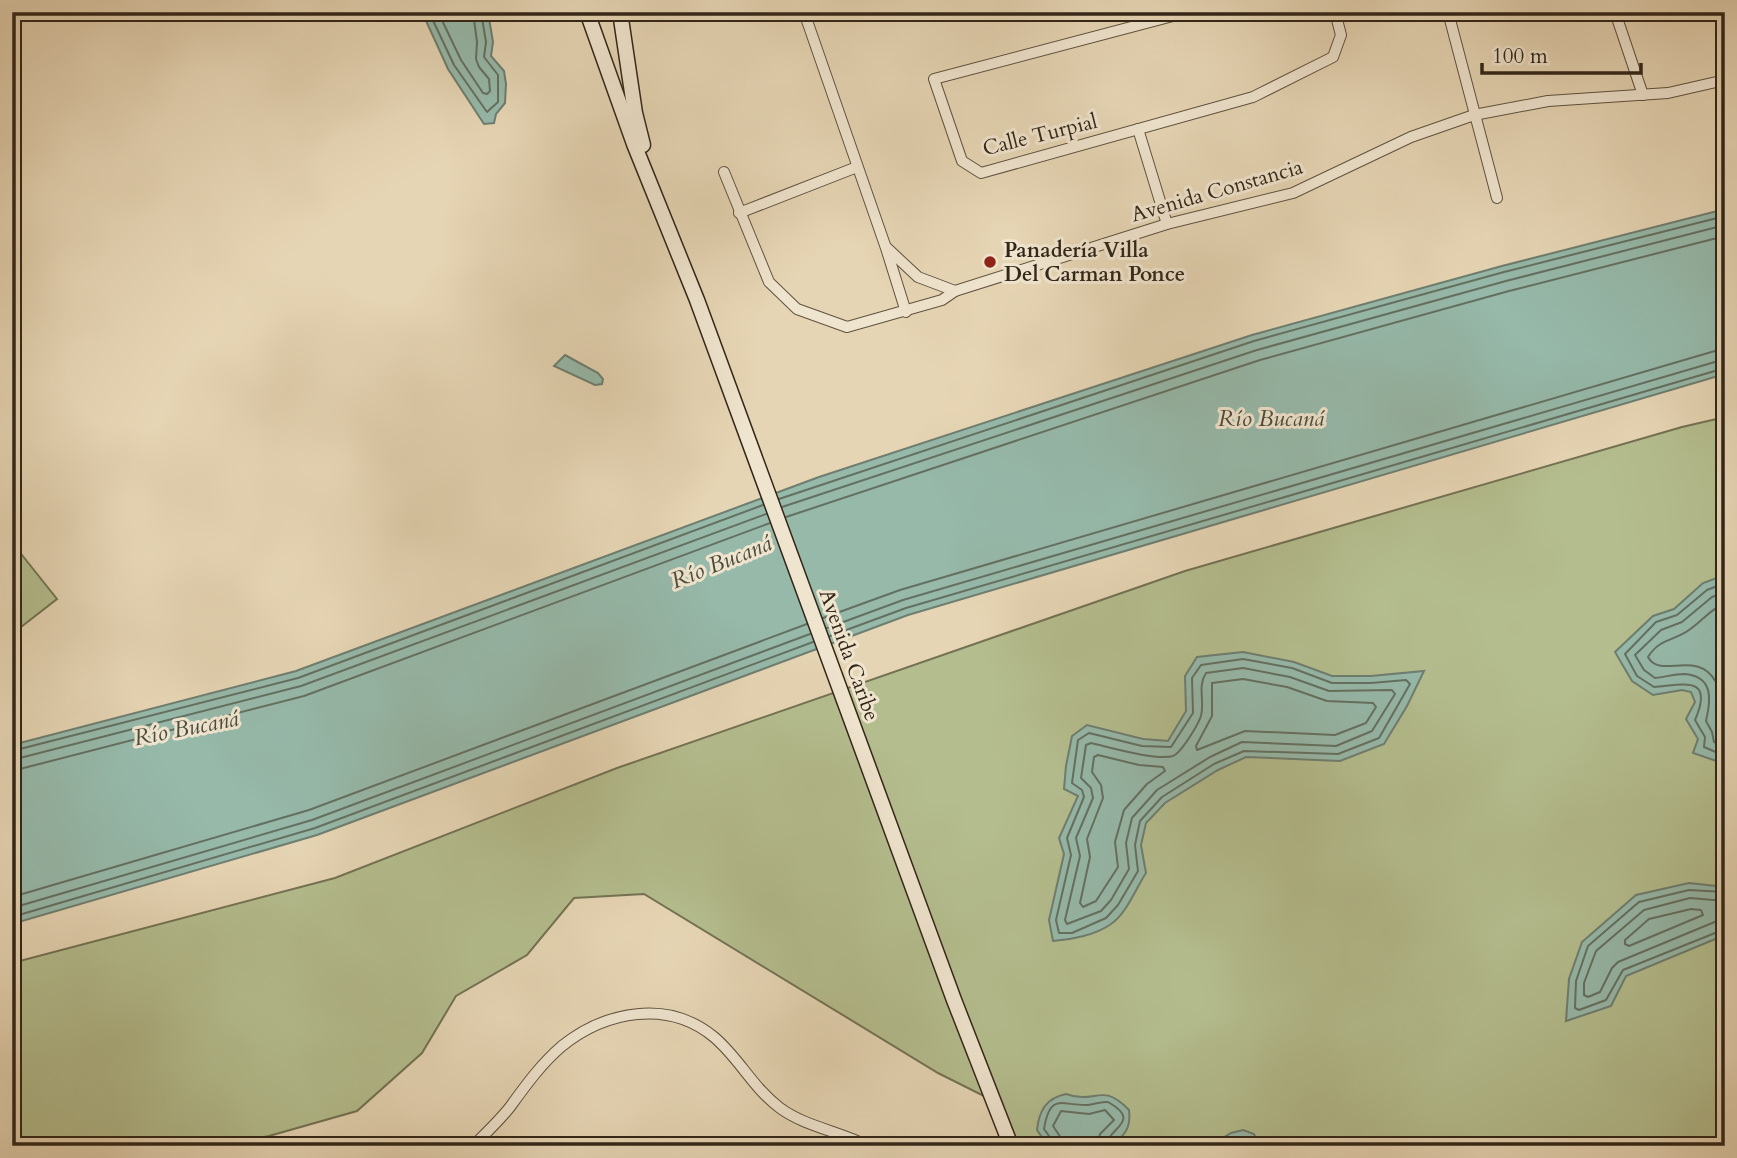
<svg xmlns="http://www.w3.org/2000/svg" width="1737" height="1158" font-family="Cardo,serif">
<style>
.green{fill:#b4bd8e;stroke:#737253;stroke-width:2}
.water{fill:#96b9aa;stroke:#6e7e70;stroke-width:2}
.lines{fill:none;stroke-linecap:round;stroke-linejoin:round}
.shore{stroke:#647061;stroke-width:2}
.street-casing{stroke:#5f523f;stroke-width:12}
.secondary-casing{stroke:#322618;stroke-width:17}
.street{stroke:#efe4ce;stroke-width:10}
.secondary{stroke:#efe4ce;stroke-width:14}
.poi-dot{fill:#8f2418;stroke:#efe4ce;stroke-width:2.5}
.labels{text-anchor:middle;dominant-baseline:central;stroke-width:6;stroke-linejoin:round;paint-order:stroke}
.street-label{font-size:21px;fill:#322618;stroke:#efe4ce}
.poi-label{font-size:21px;font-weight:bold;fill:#322618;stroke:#efe4ce;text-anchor:start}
.water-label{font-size:23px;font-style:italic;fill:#4b4b3c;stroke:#efe4ce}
</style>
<rect width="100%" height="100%" fill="#e6d5b4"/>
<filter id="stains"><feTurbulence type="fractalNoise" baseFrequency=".00286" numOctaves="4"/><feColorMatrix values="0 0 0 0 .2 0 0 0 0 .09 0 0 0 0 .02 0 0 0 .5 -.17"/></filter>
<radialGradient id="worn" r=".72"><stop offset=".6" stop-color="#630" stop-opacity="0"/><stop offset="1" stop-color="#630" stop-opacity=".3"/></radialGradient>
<!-- green -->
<g class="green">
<path d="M1725,417v729h-707l-18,-42 -62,-31 -294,-179 -70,4 -47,57 -71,41 -34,57 -65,58 -88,25 -49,10h-208v-183l323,-85 282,-110 568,-197 497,-144z"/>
<path d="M18,550l39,49 -45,35v-79z"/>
</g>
<!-- water -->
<g class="water">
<path d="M422,12h66l5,30 -2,14 13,15 2,13 -1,19 -9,11 -2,9 -10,1 -36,-55z"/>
<path d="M1725,209v165l-817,241 -591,220 -305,89v-179l284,-74 523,-194 433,-142 250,-69z"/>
<path d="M565,355l33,18 5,6 -1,5 -7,1 -41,-19z"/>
<path d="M1725,575v189l-32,-11 5,-14 -12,-20 9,-17 -4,-10 -9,-2 -29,5 -21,-14 -17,-29 38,-36 21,-7 29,-26z"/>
<path d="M1243,652l51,10 38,14h39l53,-5 -17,35 -23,38 -44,17 -94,-4 -28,13 -53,33 -19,20 -5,22 5,28c-10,15 -19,40 -35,51 -15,11 -41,16 -58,17l-4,-21 15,-66 -5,-16 19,-42 -14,-7 2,-23 6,-30 15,-11 56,14 25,2 18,-30 -1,-35 12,-19z"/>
<path d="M1689,883l36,4v48l-99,41 -15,30 -45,15 3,-42 13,-37 54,-47z"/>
<path d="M1066,1094c31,11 35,-13 63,16 6,46 -51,36 -81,36l-11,-16c2,-19 9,-32 29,-36z"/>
<path d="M1243,1130l11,4 5,12h-49l21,-13z"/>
</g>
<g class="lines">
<!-- shore -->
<g class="shore">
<path d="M429,12l25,53 33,47 11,-10v-27l-14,-18 2,-15 -5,-30"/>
<path d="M438,12l23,48 22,33 4,1 3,-3 -1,-12 -10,-12 -3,-8 1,-17 -4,-30"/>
<path d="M779,499l475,-158 250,-69 221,-56"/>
<path d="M782,507l475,-157 249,-69 219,-56"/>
<path d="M786,517l474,-157 249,-69 216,-55"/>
<path d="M1725,583l-18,7 -30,25 -21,7 -31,32 12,22 17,11c28,-2 61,-13 41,33l10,17 -1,10 21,9"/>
<path d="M1725,592l-13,5 -30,25 -21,8 -26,25 9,15 11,8c10,-1 19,-4 29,-4 30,2 27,26 22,47l6,11 2,10 11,5"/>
<path d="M1725,603c-14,6 -23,18 -36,27 -15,11 -29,8 -41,27 12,23 49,-9 68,25 10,17 -1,27 2,38 1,5 5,11 7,16"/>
<path d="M823,618l77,-28 825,-242"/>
<path d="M827,628l76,-28 822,-241"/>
<path d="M830,636l76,-28 819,-240"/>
<path d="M1243,659l49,9 40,15h39l35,-3 4,4 -31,54 -41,16 -94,-3 -30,13 -52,33 -22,24 -5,24 3,26 -20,34 -12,13 -34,15h-13l-3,-13 15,-65 -4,-17 17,-41 -2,-7 -10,-7 6,-43 11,-7 53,13 29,1 22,-34 -1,-35 9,-13z"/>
<path d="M1243,668l47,9 39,14 63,-1 3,4 -23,37 -36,15 -94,-4 -32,15 -53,33 -25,28 -6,25 3,26 -18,31 -10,11 -34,13 -2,-4 15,-64 -4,-18 17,-40 -2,-10 -10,-10 5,-33 5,-2c18,4 65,18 82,13 8,-3 25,-31 28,-40 4,-15 -4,-29 5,-43z"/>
<path d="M1243,679l44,8 40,14 46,2 3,4 -10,16 -31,12 -90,-4 -48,19 -1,-4 16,-30v-33z"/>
<path d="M12,751l286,-73 465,-173"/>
<path d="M1098,755l41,10 24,2 2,4 -18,13 -23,26 -9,32 3,25 -22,34 -13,6 -3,-4 10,-46 -3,-18 16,-41 -2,-13 -9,-13 2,-15z"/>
<path d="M12,760l289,-74 465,-172"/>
<path d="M12,771l292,-75 466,-173"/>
<path d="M1725,892l-36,-2 -50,12 -51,44 -12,35 -1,27 4,2 27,-10 17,-30 102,-41"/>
<path d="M12,897l297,-87 498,-186"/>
<path d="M1725,901l-35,-3 -46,12 -48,41 -12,32v12l4,2 12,-5 12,-24 6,-6 99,-41 8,-1"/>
<path d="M12,908l300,-88 498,-186"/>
<path d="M1691,909l10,1 2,5 -74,31 -4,-2v-4l24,-21z"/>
<path d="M12,917l303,-89 498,-186"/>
<path d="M1053,1146l-1,-6 -8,-11c6,-36 17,-24 41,-24 8,0 15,-4 23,-3 35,20 0,25 -2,44"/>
<path d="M1062,1146l-1,-8 -8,-12 8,-15 28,3 16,-4 9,10 -14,14 -3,12"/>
</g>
<!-- street casing -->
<g class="street-casing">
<g id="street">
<path d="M804,12l82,236 20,64"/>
<path d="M1188,12l-254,67 28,82 19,12 272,-76 80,-40 8,-22 -6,-23"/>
<path d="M1448,12l49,186"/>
<path d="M1542,12v2"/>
<path d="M1615,12l28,83"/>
<path d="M1138,129l29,95"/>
<path d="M724,172l45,110 28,27 50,18 95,-27 13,-9 212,-67 126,-31 118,-56 63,-22 74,-14 120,-8 57,-13"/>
<path d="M739,213l118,-46"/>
<path d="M887,248l31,29 37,14"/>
<path d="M473,1146c13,-13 26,-25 37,-39 16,-22 31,-43 52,-61 44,-35 106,-47 152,-9 25,21 39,51 66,71 26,19 59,23 88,38"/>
</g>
</g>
<!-- secondary casing -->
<g class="secondary-casing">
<g id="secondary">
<path d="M587,12l47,132 63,156 257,700 57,146"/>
<path d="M620,12l15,101 8,32"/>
</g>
</g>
<!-- street -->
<use href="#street" class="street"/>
<!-- secondary -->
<use href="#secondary" class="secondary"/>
</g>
<!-- markers -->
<circle class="poi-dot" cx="990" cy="262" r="7"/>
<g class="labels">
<!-- street labels -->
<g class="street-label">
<text transform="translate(1040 135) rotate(-14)">Calle Turpial</text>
<text transform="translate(1217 191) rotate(-16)">Avenida Constancia</text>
<text transform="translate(849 655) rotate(70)">Avenida Caribe</text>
</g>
<!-- poi labels -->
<g class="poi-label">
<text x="1004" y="250">Panadería Villa<tspan x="1004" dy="24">Del Carman Ponce</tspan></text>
</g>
<!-- water labels -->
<g class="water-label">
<text x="1271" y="418">Río Bucaná</text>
<text transform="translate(721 562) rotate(-22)">Río Bucaná</text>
<text transform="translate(186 728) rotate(-11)">Río Bucaná</text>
</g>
</g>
<!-- margin -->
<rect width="1737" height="1158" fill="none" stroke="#e6d5b4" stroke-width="42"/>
<rect x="14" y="14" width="1709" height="1130" fill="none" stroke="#322618" stroke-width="3.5"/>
<rect x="21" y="21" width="1695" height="1116" fill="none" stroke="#322618" stroke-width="2"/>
<!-- scale -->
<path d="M1482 63v10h159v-10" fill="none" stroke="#322618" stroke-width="3.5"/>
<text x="1492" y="63" font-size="21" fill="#322618" stroke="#efe4ce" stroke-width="5" paint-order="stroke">100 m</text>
<rect width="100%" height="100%" filter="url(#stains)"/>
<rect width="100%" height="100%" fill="url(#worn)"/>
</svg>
